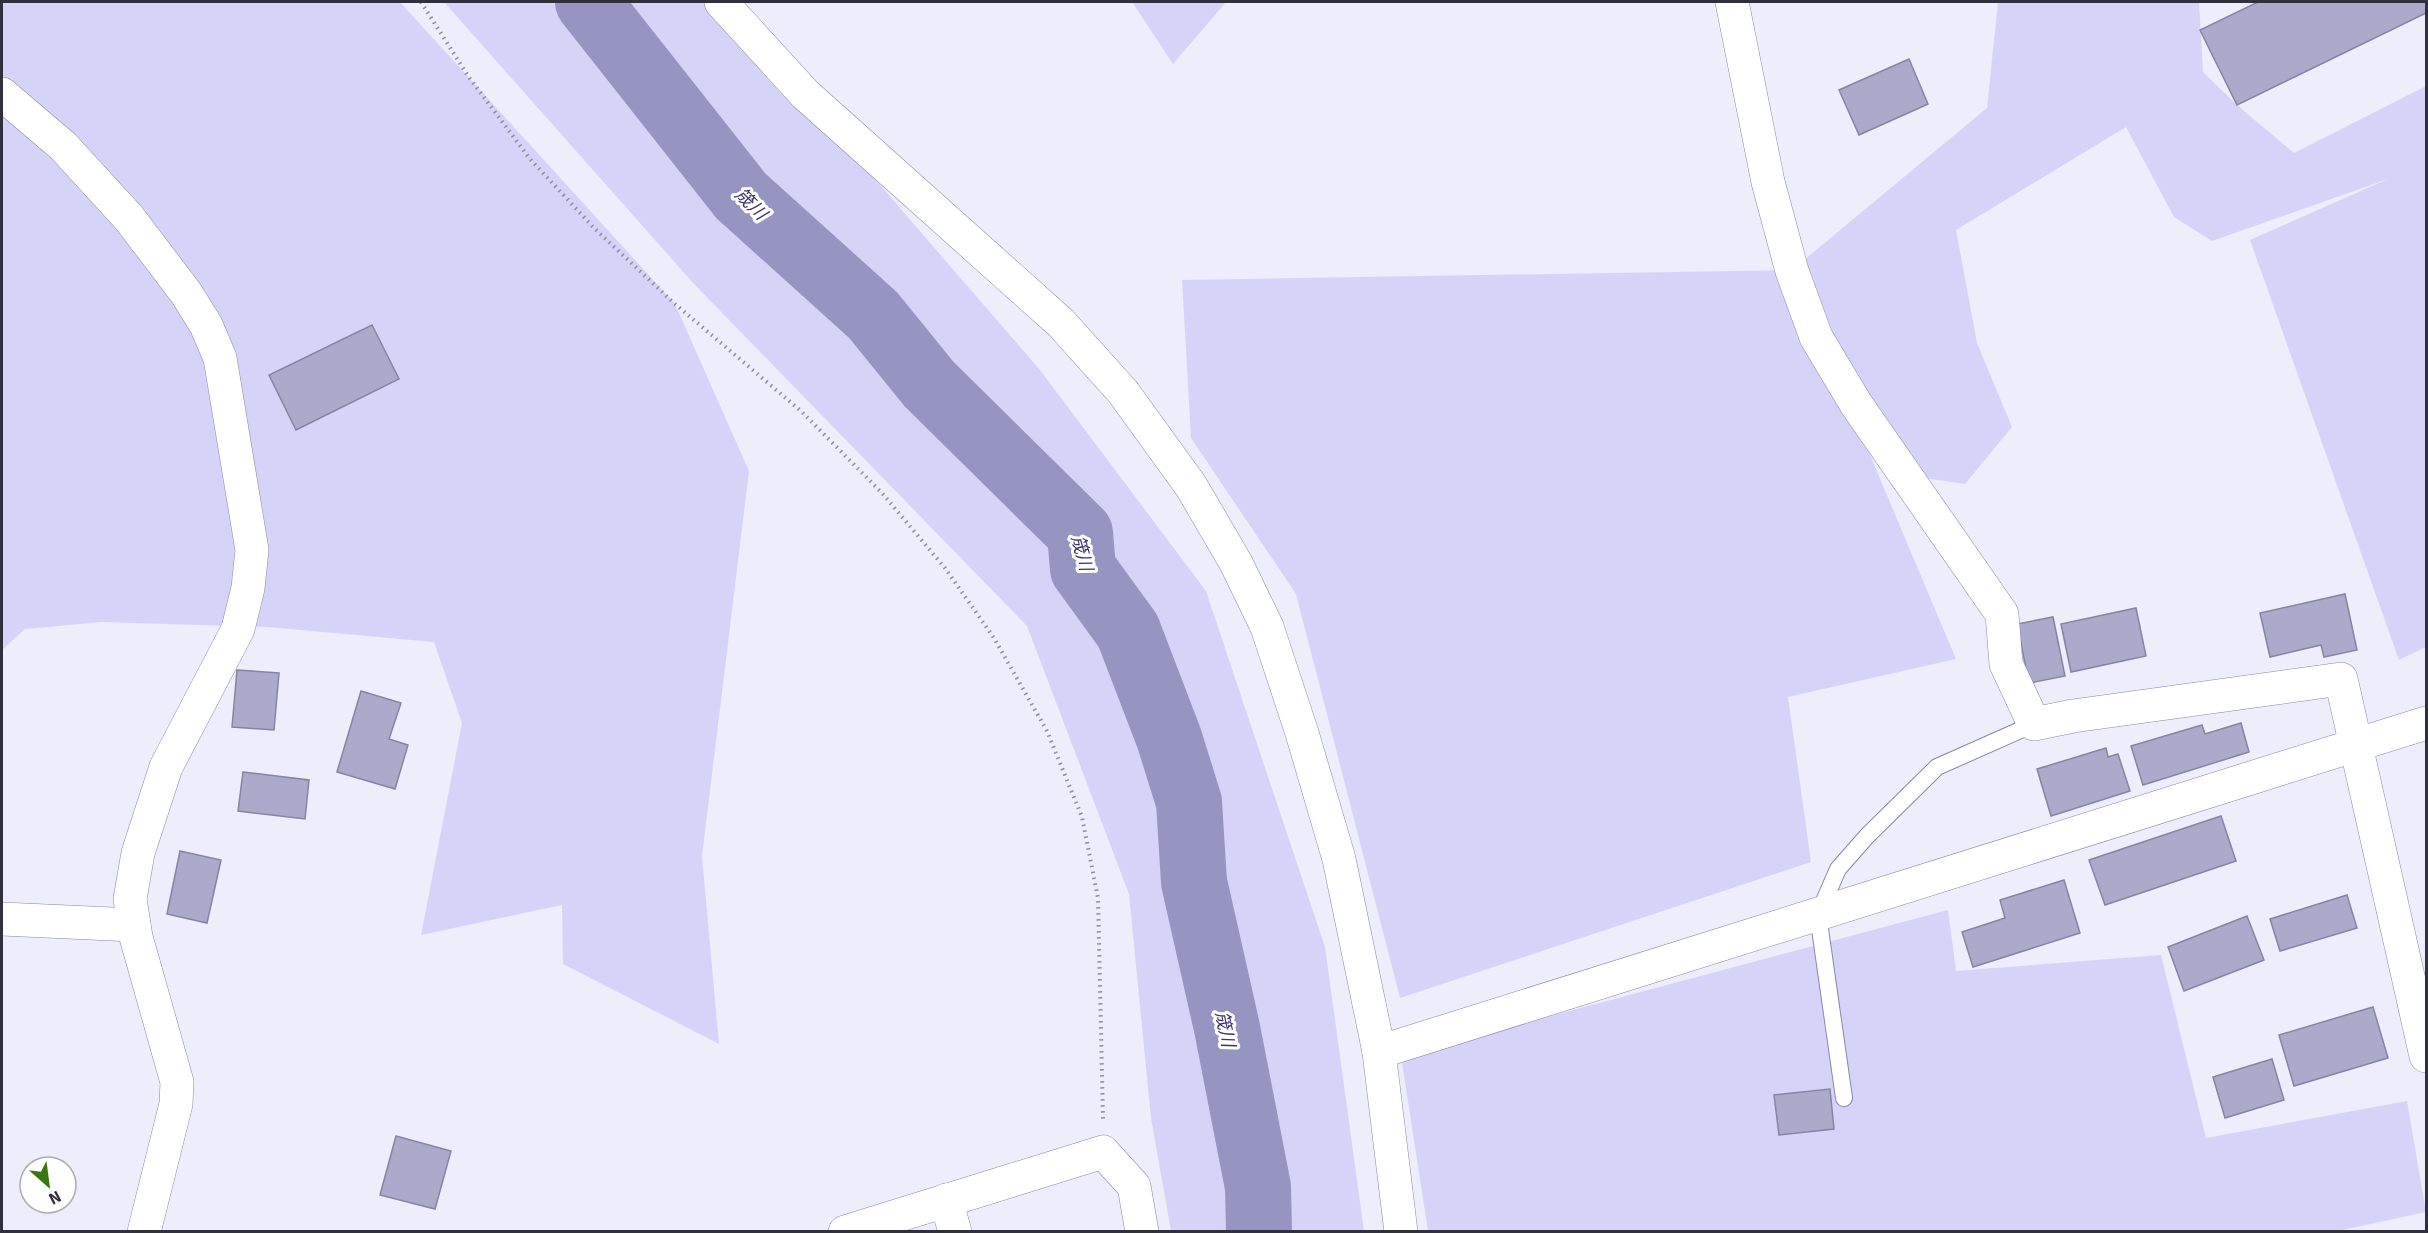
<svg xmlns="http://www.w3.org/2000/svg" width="2428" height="1233" font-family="Signika,'Noto Sans JP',sans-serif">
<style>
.green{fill:#d5d4f8}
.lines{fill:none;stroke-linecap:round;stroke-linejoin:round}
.river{stroke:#9694c1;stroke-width:66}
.building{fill:#abaacb;stroke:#8584a3;stroke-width:1.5}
.lane-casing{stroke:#8787a6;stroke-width:18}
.street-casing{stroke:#8787a6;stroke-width:34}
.secondary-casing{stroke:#8787a6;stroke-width:34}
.path{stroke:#8d8d9b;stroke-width:4;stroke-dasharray:1.5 4.5;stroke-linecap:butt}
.lane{stroke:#fff;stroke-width:16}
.street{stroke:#fff;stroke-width:33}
.secondary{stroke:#fff;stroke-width:33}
.labels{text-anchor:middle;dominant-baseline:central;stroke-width:6;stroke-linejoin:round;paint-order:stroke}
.water-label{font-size:18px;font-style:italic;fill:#3a336c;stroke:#fff}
</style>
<rect width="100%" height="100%" fill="#ededfb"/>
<!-- green -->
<g class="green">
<path d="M2,2h398l275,302 74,167 -47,385 17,188 -156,-80 -1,-59 -141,30 41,-212 -28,-81 -167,-15 -165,-5 -77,7 -23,21z"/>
<path d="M444,2h286l23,36 287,332 166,221 119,356 39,284h-193l-20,-113 -22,-224 -102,-268 -333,-342z"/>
<path d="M1132,2h94l-53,62z"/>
<path d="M1998,2h201l4,70 34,33 57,48 132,-67v561l-27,13 -149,-420 138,-61 -176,62 -38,-24 -48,-90 -170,103 21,113 35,84 -47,57 -60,-9 -75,-115 126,299 -168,38 23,165 -411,136 -104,-404 -105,-156 -9,-158 610,-10 195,-162z"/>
<path d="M1948,910l8,61 205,-16 45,183 201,-37 19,111 -93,20 -905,-1 -27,-175z"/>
</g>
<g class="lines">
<!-- river -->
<path class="river" d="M588,2l153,194 132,119 56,69 151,149 3,36 45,62 41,107 20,64 5,80 33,146 31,159 1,45"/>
</g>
<!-- building -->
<g class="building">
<path d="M2258,2h168v11l-189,92 -37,-75z"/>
<path d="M1909,59l19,45 -69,31 -20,-45z"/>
<path d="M372,325l27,54 -103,51 -27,-55z"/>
<path d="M2345,594l12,56 -33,7 -3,-12 -51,12 -10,-44z"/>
<path d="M2136,608l10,48 -75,16 -10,-48z"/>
<path d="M2053,617l12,59 -36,7 -12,-59z"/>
<path d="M237,670l42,3 -5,57 -42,-3z"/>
<path d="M361,691l40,12 -12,36 19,6 -13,44 -58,-17z"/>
<path d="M2241,723l8,29 -106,33 -12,-39 71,-21 3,9z"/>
<path d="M2106,748l2,9 10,-3 12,37 -79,25 -14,-47z"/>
<path d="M243,772l66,8 -4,39 -67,-8z"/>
<path d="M2221,816l15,45 -131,44 -16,-45z"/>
<path d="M180,851l41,9 -14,63 -40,-9z"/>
<path d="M2064,880l16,53 -107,34 -11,-35 43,-14 -5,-18z"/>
<path d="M2347,895l10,33 -77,23 -10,-32z"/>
<path d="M2247,916l17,44 -80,31 -16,-44z"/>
<path d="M2373,1007l15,51 -94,28 -15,-51z"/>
<path d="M2272,1059l12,41 -59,18 -12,-41z"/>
<path d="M1830,1089l4,40 -55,6 -5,-40z"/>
<path d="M396,1136l55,15 -16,58 -55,-14z"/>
</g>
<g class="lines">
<!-- lane casing -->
<g class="lane-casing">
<path id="lane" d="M1844,1098l-26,-183 20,-46 29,-33 70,-69 97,-43"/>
</g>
<!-- street casing -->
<g class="street-casing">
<g id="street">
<path d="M1732,2l36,180 24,89 24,66 40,67 146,210 4,50 28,60 39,-8 268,-37 85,377"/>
<path d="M2,94l61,52 66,72 57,75 20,32 14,33 32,192 -4,38 -10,41 -72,138 -28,86 -8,46 6,38 41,145 -1,22 -32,128"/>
<path d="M2,919l132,6"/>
<path d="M1379,1052l22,180"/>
<path d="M946,1200l9,32"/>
<path d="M845,1232l258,-80 31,34 8,46"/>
</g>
</g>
<!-- secondary casing -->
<g class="secondary-casing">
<path id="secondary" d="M721,2l84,92 256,229 62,69 68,94 45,77 31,64 35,106 37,126 40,193 1047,-329"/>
</g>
<!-- path -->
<path class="path" d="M421,2l47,74 62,83 64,69 81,76 126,107 81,82 63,75 49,70 53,93 35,86 16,81 5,221"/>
<!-- lane -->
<use href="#lane" class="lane"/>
<!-- street -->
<use href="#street" class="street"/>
<!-- secondary -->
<use href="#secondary" class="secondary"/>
</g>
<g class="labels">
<!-- water labels -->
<g class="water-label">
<text transform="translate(751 204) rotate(45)">筬川</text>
<text transform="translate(1082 553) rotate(75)">筬川</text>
<text transform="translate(1225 1029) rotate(78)">筬川</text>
</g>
</g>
<!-- border -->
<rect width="2428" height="1233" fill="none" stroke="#30303d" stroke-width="6"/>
<!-- north arrow -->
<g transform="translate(48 1185) rotate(152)"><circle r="28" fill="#ffffff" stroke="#acacb1" stroke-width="1.5"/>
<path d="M0-4.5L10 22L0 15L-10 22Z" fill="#3a7710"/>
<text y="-9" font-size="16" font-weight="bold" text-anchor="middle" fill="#30303d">N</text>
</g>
</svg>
